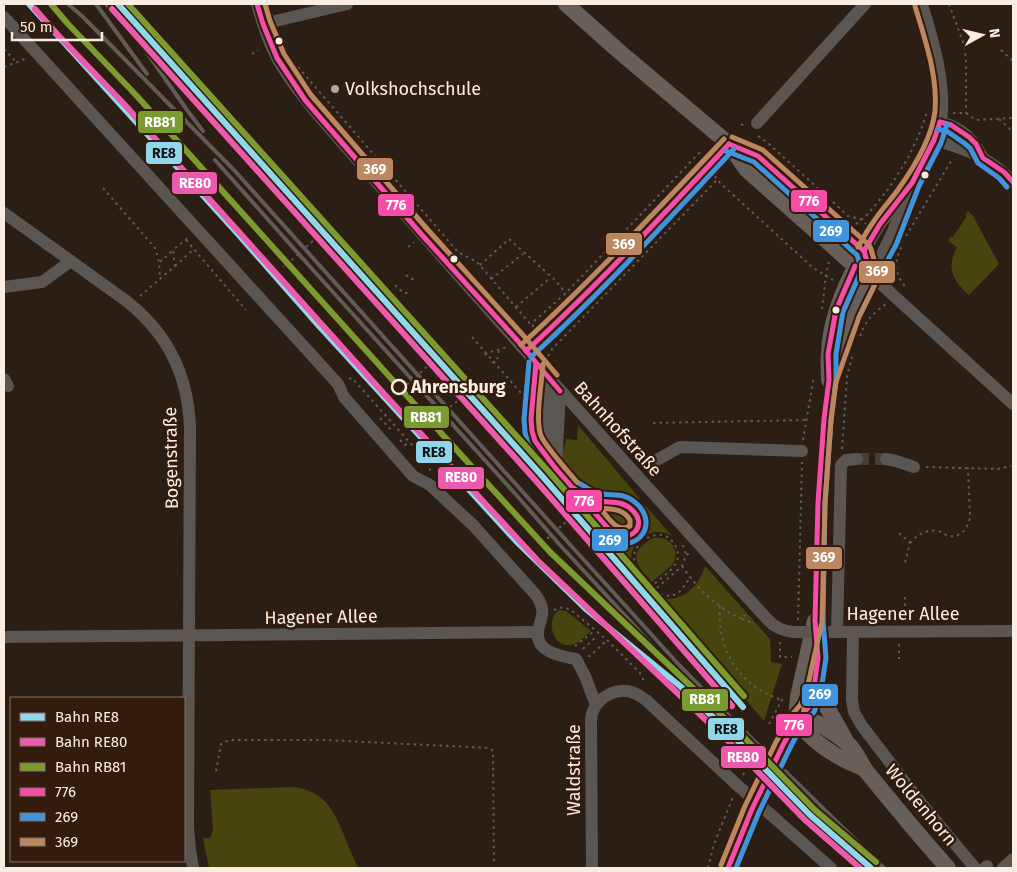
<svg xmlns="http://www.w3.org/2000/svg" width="1017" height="872" font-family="'Fira Sans',sans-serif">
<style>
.green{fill:#46450e}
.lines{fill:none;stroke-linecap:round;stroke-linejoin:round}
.minor-tunnel{stroke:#4a3d34;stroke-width:12;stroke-dasharray:12 6;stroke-linecap:butt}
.major-tunnel{stroke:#4a3d34;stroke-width:16;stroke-dasharray:16 8;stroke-linecap:butt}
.path{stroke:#625b57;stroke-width:2;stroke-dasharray:2.5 4;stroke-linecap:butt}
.minor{stroke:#5b5652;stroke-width:12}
.major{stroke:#675f5a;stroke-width:16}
.rail{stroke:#625a56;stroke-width:4}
.minor-bridge{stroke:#5b5652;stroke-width:12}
.bus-1-casing{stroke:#331c0d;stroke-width:9}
.bus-2-casing{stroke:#331c0d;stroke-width:9}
.bus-3-casing{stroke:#331c0d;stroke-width:9}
.bus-1{stroke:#f54da8;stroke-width:5}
.bus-2{stroke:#4094de;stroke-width:5}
.bus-3{stroke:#bb8660;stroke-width:5}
.rail-1-casing{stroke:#331c0d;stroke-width:10}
.rail-2-casing{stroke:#331c0d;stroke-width:10}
.rail-3-casing{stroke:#331c0d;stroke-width:10}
.rail-1{stroke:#90d7ec;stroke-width:6}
.rail-2{stroke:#ea5bad;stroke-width:6}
.rail-3{stroke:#7a9b30;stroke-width:6}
.bus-dot{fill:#fcede3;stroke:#331c0d;stroke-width:2}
.poi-dot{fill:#b3a59b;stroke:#331c0d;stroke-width:2}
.stop-dot{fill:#331c0d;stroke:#fcede3;stroke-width:2.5}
.labels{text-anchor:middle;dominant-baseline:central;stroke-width:5;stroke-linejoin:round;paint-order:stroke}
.poi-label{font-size:18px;fill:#fcede3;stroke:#331c0d;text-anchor:start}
.stop-label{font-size:18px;font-weight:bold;fill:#fcede3;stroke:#331c0d;text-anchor:start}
.street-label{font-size:18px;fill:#fcede3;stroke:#331c0d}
.line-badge{stroke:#331c0d;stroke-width:2}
.badge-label{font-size:14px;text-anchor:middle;font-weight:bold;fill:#fff}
.pale-badge-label{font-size:14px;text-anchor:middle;font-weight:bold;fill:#111}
</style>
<rect width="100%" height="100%" fill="#2b1e15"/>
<!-- green -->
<g class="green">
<path d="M968,211l5,5 26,48 -30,31c-17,-15 -23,-27 -12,-48l-9,-6 3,-5 2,1 14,-21 -2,-1z"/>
<path d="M578,425l62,74 -3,3c-13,-9 -21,-2 -34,-4 -12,-1 -37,-24 -40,-36 -1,-5 0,-10 1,-15l1,-2 1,-6 11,1z"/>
<path d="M645,505l27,31c-23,-14 -50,11 -38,35l-30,-33c6,2 13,5 20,5 20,1 26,-20 19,-35z"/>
<path d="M607,507c10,2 23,6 26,17l-4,7 -12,-1 -15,-18z"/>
<path d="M653,538c15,-3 28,10 20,26l-21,18c-16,-17 -26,-29 1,-44z"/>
<path d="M705,566l65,73 1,23 11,2 -18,57 -109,-127c2,1 5,3 7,4 13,4 30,-6 36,-17 3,-4 5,-10 7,-15z"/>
<path d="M559,610l7,1 25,20c-5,4 -10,10 -16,13 -21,8 -31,-23 -16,-34z"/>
<path d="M292,787c31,3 41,21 52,48 4,11 9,22 14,33h-149l-6,-30h7l3,-9 -3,-39z"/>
</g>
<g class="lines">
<!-- minor-tunnel -->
<path class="minor-tunnel" d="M857,459h29"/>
<!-- major-tunnel -->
<path class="major-tunnel" d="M752,809l31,-64 13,-24"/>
<!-- path -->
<g class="path">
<path d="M949,4l14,38 3,16v55"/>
<path d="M4,49l12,13"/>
<path d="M1001,50l12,11"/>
<path d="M252,54l6,-4"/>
<path d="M4,67l21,-8"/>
<path d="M298,67l160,185 19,10 55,64"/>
<path d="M953,113h13l10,7 37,-2"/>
<path d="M999,119l14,13"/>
<path d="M741,124l5,3"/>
<path d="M758,136l10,7 54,49"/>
<path d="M715,176l2,4 95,87 21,13"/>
<path d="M103,188l52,60 4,14 1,17"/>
<path d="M833,202l15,14 12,3 6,5"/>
<path d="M856,224l12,-10 21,-26 19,-30 13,-28 6,-18h2"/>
<path d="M906,236l47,-78"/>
<path d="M186,240l60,70"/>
<path d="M314,240l7,-7"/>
<path d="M306,247l8,-7 -3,-4"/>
<path d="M408,247l6,-5"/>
<path d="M901,247c-6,14 -7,26 3,38l-1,1"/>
<path d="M287,257l4,4 6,-6"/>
<path d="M160,262l13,-12"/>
<path d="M480,265l29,-26 46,41 11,13"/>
<path d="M175,266l19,-17"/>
<path d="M283,267l8,-6"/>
<path d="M406,275l5,4h5"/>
<path d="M491,279l32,-25"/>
<path d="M395,285l9,8h5"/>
<path d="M140,296l35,-30 -2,-16 16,-13"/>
<path d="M516,307l34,-29"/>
<path d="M822,309l4,-34 3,-13"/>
<path d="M533,327v-5l33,-29 134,-141 2,3"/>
<path d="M860,336c7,-17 11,-21 26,-32"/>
<path d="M472,337l49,56"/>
<path d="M485,355c6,-5 13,-4 21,-8"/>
<path d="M548,356l3,-4 1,-3 165,-169"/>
<path d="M492,363l5,-3 2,-9"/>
<path d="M427,366l17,18"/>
<path d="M420,373l15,-14"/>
<path d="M349,379l3,-1 78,87v7"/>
<path d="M404,387l16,18"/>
<path d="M397,393l14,-12"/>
<path d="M452,393l6,7"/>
<path d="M450,407l16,-13"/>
<path d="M428,414l7,7"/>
<path d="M380,418l12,13"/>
<path d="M653,423l153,-3"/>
<path d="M428,427l14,-12"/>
<path d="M400,440l5,5 4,-4"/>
<path d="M803,440l11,-64"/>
<path d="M842,449l5,-72 5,-20"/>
<path d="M926,467l72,2 13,-3"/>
<path d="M573,515l-7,7 51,56"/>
<path d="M559,528l7,-6"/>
<path d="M899,533l11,10 -5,20"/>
<path d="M549,537l-4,4 41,44"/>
<path d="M647,538c5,-2 10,-4 15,-3 11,2 20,17 14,28 -4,8 -15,15 -22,21"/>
<path d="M910,543c6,-8 17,-14 28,-12 4,1 7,4 11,5 12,2 19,-8 21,-19l-2,-49"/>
<path d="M683,545l3,10"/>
<path d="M539,546l6,-5"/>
<path d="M638,546c-13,18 9,34 20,47 17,8 24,-2 32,-16"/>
<path d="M682,566c15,22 35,42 60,53l3,-4"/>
<path d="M657,588l25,-22 4,-11 4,-2"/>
<path d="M905,597v23"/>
<path d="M720,606c-3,32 10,64 37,82 8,5 16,9 25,12"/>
<path d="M554,610l9,-3 8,3 36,30 33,33 3,6 1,4"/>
<path d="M742,619l11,4"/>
<path d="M798,620l4,-158"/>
<path d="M780,642v15h12"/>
<path d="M899,644v15"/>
<path d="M575,646l18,-14"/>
<path d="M583,649l14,-13"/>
<path d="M588,656h2l17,-16"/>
<path d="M769,724l14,-26"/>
<path d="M216,771l5,-27 8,-4h96l165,8 3,3 1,113"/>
<path d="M743,775l4,-8"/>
<path d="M708,868l6,-24 19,-47"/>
</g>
<!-- minor -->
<g class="minor">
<path d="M257,4c5,18 11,37 20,54 10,18 23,35 36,51 149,172 300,341 454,510 7,8 16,12 26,13"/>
<path d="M922,4c10,35 22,71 20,108 -2,25 -18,48 -29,70 -7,13 -11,28 -17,42 -7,18 -16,34 -25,51l142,129"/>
<path d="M4,17l334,367 6,13 69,79 17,9 43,40 62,69c3,4 6,9 7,14 2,9 -3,15 -4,23 -3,21 23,25 38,28l9,17 11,29"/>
<path d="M263,24l84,-20"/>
<path d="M940,122c23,6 32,16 43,36"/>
<path d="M757,123l108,-119"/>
<path d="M934,140c32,9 55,17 79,42"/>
<path d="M4,213l121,87c42,32 63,74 65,127l-2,400 2,23 3,18"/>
<path d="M864,251l16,-27 23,-29"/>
<path d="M4,287l38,-5 29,-21"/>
<path d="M526,351l35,-32 81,-82 87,-93"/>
<path d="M536,363l-5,56 1,12 3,10 21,28 56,64c8,6 23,5 26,-6 3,-14 -9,-23 -21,-25 -8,-2 -16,0 -23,-2 -8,-3 -14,-8 -21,-12"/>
<path d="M4,379l4,7"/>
<path d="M546,456l5,-76"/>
<path d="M886,459l10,2 18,6"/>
<path d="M655,461l25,-14 122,4"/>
<path d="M556,469l4,-78"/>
<path d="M828,632l185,-1"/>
<path d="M837,632l4,-167 5,-5 11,-1"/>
<path d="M853,632l-1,68 2,12 8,14 59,77 54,65"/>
<path d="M4,637l534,-5"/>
<path d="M770,814l61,54"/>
<path d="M592,868l-1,-145c0,-4 0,-8 2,-12 5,-13 21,-22 35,-20 7,1 12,5 18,9l90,84"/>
<path d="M985,868l2,-2"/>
<path d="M1003,868l10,-9"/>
</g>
<!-- major -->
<g class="major">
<path d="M566,4l55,49 108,91 17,25 109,97 16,9"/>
<path d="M729,144l29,12 60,53 46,42 7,24"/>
<path d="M833,365l19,-51 19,-39"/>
<path d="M829,380c0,-9 -1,-18 0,-27 1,-34 15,-66 31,-95"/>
<path d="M815,621l-17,76 -2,24c18,22 40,37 67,47"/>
<path d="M816,680l8,22 22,39"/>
<path d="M796,721c5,0 11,-1 16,0 8,2 28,16 35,22 10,8 12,19 20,29 26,32 53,65 81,96"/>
<path d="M796,721c4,-4 9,-7 11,-12 11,-18 12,-51 10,-71"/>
<path d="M728,868l24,-59"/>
</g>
<!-- rail -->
<g class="rail">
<path d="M68,4l15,13 151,153 331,369 115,127 58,59 146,143"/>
<path d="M96,4l51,70"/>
<path d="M106,4l39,46 42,60 16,21"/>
<path d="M215,160l98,110 206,228 40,46 73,79 100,112"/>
<path d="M791,795l52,41"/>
</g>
<!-- minor-bridge -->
<g class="minor-bridge">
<path d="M793,632h35"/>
<path d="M736,784l34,30"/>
</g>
<!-- bus-1 casing -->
<g class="bus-1-casing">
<g id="bus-1">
<path d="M257,4l6,20 14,34 28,42 117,135 95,105 43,51"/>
<path d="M940,122l11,3 18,12 7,7 7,14 21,14 9,10"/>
<path d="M729,144l29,12 106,95 7,24"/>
<path d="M864,251l16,-27 32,-41 22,-43 6,-18"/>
<path d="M526,351c71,-65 137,-136 203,-207"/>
<path d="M536,363l-5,56 1,12 3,10 21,28 56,64c20,11 37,-9 19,-24 -11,-10 -24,-5 -37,-9 -8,-3 -14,-8 -21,-12"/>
<path d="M728,868l24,-59 31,-64 13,-24 12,-13 5,-13 5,-37 -3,-37 3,-118 6,-84 5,-39 -1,-26 8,-44 19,-44"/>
</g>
</g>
<!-- bus-2 casing -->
<g class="bus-2-casing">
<g id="bus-2">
<path d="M938,129l10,3 16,11 6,5 8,15 21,15 8,9"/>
<path d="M726,151l28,11 103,93 7,22"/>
<path d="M861,313l17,-35 18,-33 23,-59 22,-43 6,-19"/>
<path d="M531,357c72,-66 137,-137 203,-208"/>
<path d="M529,362l-5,57 1,13 3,12 22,30 58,65c27,16 52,-13 29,-35 -13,-13 -25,-7 -40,-11 -7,-2 -14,-8 -20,-11"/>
<path d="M736,868l23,-56 31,-64 12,-23 12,-13 6,-15 6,-39 -3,-37 2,-118 6,-83 5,-40v-26l7,-42 19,-43"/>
</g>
</g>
<!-- bus-3 casing -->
<g class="bus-3-casing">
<g id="bus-3">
<path d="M265,4l5,17 14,33 27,41 117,135 95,105 34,40"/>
<path d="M732,137l31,13 106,95 2,4 7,25v4l-19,39 -23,65 -5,38 -6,83 -3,119 -17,76 -2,24"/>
<path d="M858,247c5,-9 10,-18 16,-26 7,-11 16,-20 23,-30 16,-22 35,-53 38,-80 3,-35 -10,-71 -20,-105"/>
<path d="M521,345c71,-65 137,-136 203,-206"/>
<path d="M543,364c-1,17 -9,60 -1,74 9,15 24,31 35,44"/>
<path d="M600,508c12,1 24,1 30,12v6c-13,8 -22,-9 -30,-18z"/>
<path d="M721,865l24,-59 31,-64 14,-25 11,-13 6,-15"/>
</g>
</g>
<!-- bus-1 -->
<use href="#bus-1" class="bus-1"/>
<!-- bus-2 -->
<use href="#bus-2" class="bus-2"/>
<!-- bus-3 -->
<use href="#bus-3" class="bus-3"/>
<!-- rail-1 casing -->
<g class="rail-1-casing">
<g id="rail-1">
<path d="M29,4l208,229 82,93 197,215 71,69 93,76 52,49 78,80 61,53"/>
<path d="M118,4l425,473 200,230"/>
</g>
</g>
<!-- rail-2 casing -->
<g class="rail-2-casing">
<g id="rail-2">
<path d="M35,9l22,25 67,70 262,292 153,166 188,178 78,80 55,48"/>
<path d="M112,9l425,473 195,224"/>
</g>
</g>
<!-- rail-3 casing -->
<g class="rail-3-casing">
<g id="rail-3">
<path d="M51,4l17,20 67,70 263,292 152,166 187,178 78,80 61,52"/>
<path d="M128,4l421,468 195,224"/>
</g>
</g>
<!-- rail-1 -->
<use href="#rail-1" class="rail-1"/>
<!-- rail-2 -->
<use href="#rail-2" class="rail-2"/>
<!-- rail-3 -->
<use href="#rail-3" class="rail-3"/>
</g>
<!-- markers -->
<g class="bus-dot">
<circle cx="279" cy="41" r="4.5"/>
<circle cx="925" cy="175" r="4.5"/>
<circle cx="454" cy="259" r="4.5"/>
<circle cx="836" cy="310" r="4.5"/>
</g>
<circle class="poi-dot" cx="335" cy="89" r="5"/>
<circle class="stop-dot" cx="399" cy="387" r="7"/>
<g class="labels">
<!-- poi labels -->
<g class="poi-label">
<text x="345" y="89">Volkshochschule</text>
</g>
<!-- stop labels -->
<g class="stop-label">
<text x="411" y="387">Ahrensburg</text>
</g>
<!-- street labels -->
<g class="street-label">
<text transform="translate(618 429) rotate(48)">Bahnhofstraße</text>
<text transform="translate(171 458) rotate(-91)">Bogenstraße</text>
<text x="903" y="614">Hagener Allee</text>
<text transform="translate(321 617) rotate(-1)">Hagener Allee</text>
<text transform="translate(574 770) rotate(-90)">Waldstraße</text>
<text transform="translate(921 805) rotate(50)">Woldenhorn</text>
</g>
</g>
<g class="line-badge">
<rect x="137" y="110" width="47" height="24" rx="5" fill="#7a9b30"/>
<rect x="145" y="141" width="38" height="24" rx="5" fill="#90d7ec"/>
<rect x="356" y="157" width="38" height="24" rx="5" fill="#bb8660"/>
<rect x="171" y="171" width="47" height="24" rx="5" fill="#ea5bad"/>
<rect x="790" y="189" width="38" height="24" rx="5" fill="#f54da8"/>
<rect x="377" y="193" width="38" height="24" rx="5" fill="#f54da8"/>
<rect x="812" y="219" width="38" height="24" rx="5" fill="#4094de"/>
<rect x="605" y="232" width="38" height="24" rx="5" fill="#bb8660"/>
<rect x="858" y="260" width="38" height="24" rx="5" fill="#bb8660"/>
<rect x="403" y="405" width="47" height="24" rx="5" fill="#7a9b30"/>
<rect x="415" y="440" width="38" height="24" rx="5" fill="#90d7ec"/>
<rect x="437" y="466" width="48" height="24" rx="5" fill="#ea5bad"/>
<rect x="565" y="489" width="38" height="24" rx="5" fill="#f54da8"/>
<rect x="591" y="528" width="38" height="24" rx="5" fill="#4094de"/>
<rect x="805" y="546" width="38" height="24" rx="5" fill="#bb8660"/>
<rect x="801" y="683" width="38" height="24" rx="5" fill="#4094de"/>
<rect x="681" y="688" width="48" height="24" rx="5" fill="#7a9b30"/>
<rect x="775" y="713" width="38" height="24" rx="5" fill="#f54da8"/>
<rect x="707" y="717" width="38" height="24" rx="5" fill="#90d7ec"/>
<rect x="720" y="745" width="47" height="24" rx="5" fill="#ea5bad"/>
</g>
<g class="badge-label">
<text x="160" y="127">RB81</text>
<text x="375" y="174">369</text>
<text x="195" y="188">RE80</text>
<text x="809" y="206">776</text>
<text x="396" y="210">776</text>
<text x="831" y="236">269</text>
<text x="624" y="249">369</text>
<text x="877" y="276">369</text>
<text x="426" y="422">RB81</text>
<text x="461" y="482">RE80</text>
<text x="584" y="506">776</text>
<text x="610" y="545">269</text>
<text x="824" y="562">369</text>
<text x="820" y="699">269</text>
<text x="705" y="704">RB81</text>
<text x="794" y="730">776</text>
<text x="743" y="762">RE80</text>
</g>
<g class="pale-badge-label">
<text x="164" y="158">RE8</text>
<text x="434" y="457">RE8</text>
<text x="726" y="734">RE8</text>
</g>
<!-- border -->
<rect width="1017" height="872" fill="none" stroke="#fcede3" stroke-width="10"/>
<!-- legend -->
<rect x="10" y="697" width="175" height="165" fill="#331c0d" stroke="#837063"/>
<rect x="20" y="713" width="25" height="8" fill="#90d7ec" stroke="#837063"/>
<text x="55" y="722" font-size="15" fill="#fcede3">Bahn RE8</text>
<rect x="20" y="738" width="25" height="8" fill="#ea5bad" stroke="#837063"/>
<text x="55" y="747" font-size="15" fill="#fcede3">Bahn RE80</text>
<rect x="20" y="763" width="25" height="8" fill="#7a9b30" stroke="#837063"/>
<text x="55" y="772" font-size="15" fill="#fcede3">Bahn RB81</text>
<rect x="20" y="788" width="25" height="8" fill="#f54da8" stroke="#837063"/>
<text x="55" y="797" font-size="15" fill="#fcede3">776</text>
<rect x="20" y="813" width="25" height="8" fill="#4094de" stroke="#837063"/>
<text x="55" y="822" font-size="15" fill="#fcede3">269</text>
<rect x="20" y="838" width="25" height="8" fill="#bb8660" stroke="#837063"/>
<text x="55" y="847" font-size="15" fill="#fcede3">369</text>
<!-- north arrow -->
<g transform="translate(982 35) rotate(82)" stroke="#331c0d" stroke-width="4" paint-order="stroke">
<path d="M0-4L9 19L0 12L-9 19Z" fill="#fcede3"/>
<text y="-8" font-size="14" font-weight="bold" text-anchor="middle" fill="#fcede3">N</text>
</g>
<!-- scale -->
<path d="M12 32v8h90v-8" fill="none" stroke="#fcede3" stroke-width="2.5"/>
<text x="20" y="32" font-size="15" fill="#fcede3" stroke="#331c0d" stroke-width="4" paint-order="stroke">50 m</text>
</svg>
